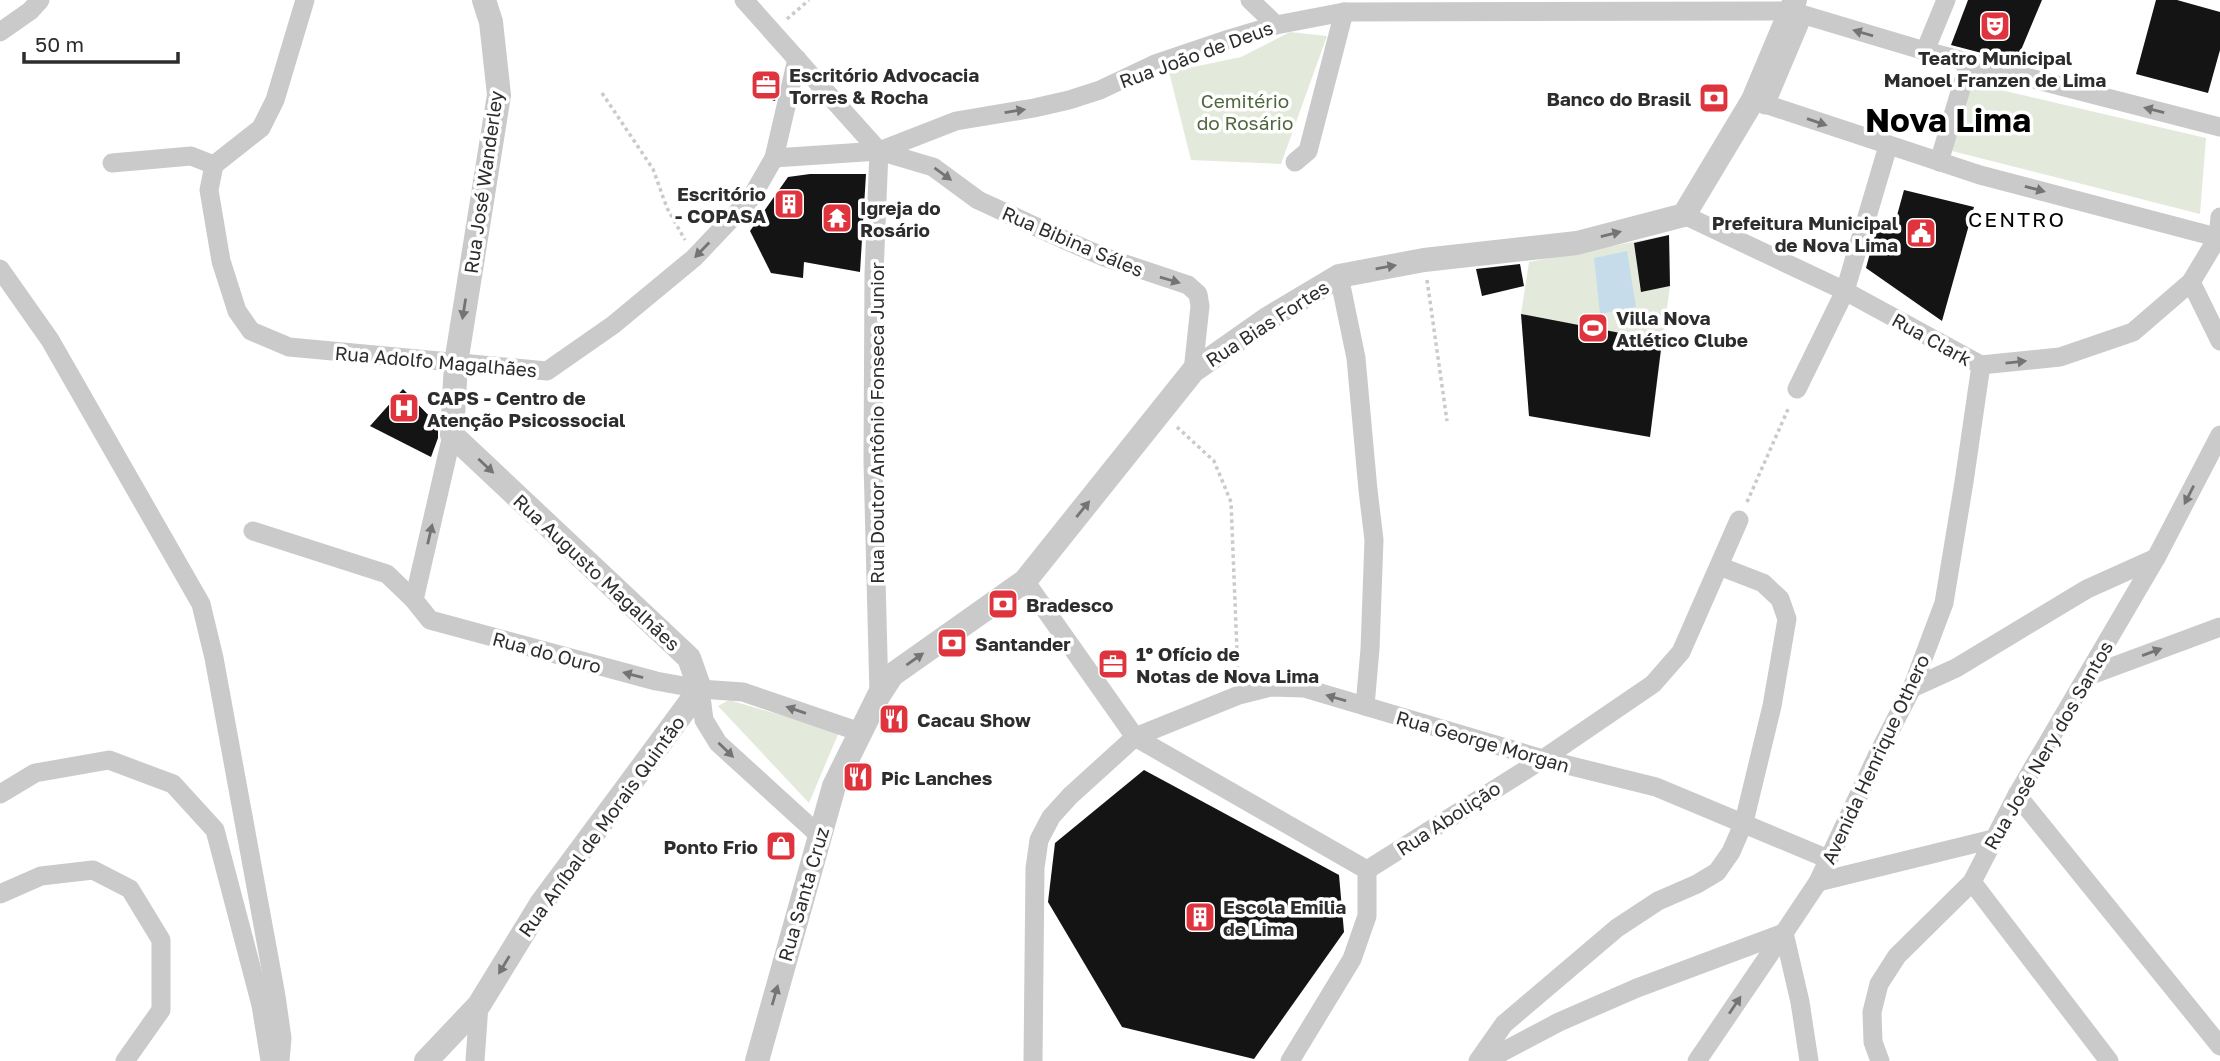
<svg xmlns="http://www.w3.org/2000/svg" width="2220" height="1061" font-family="'Golos Text',sans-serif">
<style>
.green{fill:#e3eadb}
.water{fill:#c7dcea}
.building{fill:#141414}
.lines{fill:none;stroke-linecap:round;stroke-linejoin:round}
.path{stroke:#cacaca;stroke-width:3.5;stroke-dasharray:3.5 3.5;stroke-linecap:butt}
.minor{stroke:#cacaca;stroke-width:19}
.tertiary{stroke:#cacaca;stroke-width:24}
.oneway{fill:#747474}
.labels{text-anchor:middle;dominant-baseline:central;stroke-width:7;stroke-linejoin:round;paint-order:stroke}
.street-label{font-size:19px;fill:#2d2d2d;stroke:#fff}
.poi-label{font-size:19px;font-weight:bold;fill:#2d2d2d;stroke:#fff;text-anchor:start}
.park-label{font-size:19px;fill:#4f673c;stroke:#fff}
.neighbourhood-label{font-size:21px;letter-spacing:2px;fill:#000;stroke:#fff}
.town-label{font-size:33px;font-weight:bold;fill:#000;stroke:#fff}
</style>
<rect width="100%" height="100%" fill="#fff"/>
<!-- green -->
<g class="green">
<path d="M1290,32l37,4 -46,128 -90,-4 -22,-88 72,-15z"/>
<path d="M1971,83l235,55 -6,76 -248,-63z"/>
<path d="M1669,235l1,51 -20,151 -121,-21 -8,-102 8,-52z"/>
<path d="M729,700l110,32 -30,71 -91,-97z"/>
</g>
<!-- water -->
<path class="water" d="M1627,251l9,56 -36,7 -6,-56z"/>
<!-- building -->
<g class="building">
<path d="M1968,0h74l-26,62 -65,-17z"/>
<path d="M2156,0h21l43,12v38l-12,43 -72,-19z"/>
<path d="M760,72l20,7 -5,22 -21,-7z"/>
<path d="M810,174h56l-6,98 -56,-10 -1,16 -32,-5 -21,-42 38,-54z"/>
<path d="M1904,190l70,17 -32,114 -76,-53 11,-41 16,3z"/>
<path d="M1669,235l1,51 -29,6 -7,-49z"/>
<path d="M1520,264l4,22 -42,10 -6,-27z"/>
<path d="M1521,314l141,27 -12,96 -121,-21z"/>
<path d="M403,389l35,36v13l-7,19 -61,-31z"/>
<path d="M1144,770l195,105 5,57 -90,127 -132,-32 -74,-125 7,-59z"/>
</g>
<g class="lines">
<!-- path -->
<g class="path">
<path d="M787,19l22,-19"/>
<path d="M602,93l51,76 14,39 18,32"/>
<path d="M1427,280l20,141"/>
<path d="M1177,427l37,34 17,41 7,174"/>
<path d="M1747,502l42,-95"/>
</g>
<!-- minor -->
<g class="minor">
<path d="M744,0l135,151"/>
<path d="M1250,0l26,25"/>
<path d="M0,32l30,-21 10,-11"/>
<path d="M1925,51l21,-51"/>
<path d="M1753,100l227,75 240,63"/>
<path d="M1765,105l38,-90"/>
<path d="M879,151l54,16 45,33 80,37 46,20 84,28 10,9 2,12 -7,65"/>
<path d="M774,158l105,-7 77,-30 78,-13 35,-8 31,-10 55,-26 74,-25 47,-14 68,-13 447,-1 134,40 295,76"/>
<path d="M1295,162l13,-11 36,-139"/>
<path d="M1939,162l30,-100"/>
<path d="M112,163l79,-7 23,9 47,-37 14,-28 30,-100"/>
<path d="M214,165l-5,25 12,71 16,50 14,20 38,16 258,24 66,-46 81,-67 57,-60 23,-40 23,-99"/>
<path d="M1684,215l161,76 136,74 79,-8 73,-25 58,-50 27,-45 2,-20"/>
<path d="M0,269l50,71 151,264 13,54 62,338 6,42 -2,23"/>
<path d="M1339,276l17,82 12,132 6,50 -4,109 -5,57"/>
<path d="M2191,282l29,59"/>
<path d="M1797,389l48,-98 43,-145"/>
<path d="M253,531l134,43 27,26 16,20 226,61 44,8 43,3 117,40"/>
<path d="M1025,581l110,156 232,133v46l-15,43 -62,102"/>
<path d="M414,600l38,-165"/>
<path d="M2088,676l132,-49"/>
<path d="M1912,688l44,-20 131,-79 69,-31"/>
<path d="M700,689l4,31 14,23 102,93"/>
<path d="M879,695l-6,-233 1,-188 5,-123"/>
<path d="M0,794l35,-21 74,-13 64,24 42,46 46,175 9,56"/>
<path d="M2017,795l203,251"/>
<path d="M1367,870l176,-111 110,-75 28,-32 58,-132"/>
<path d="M1818,882l175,-43"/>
<path d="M1972,882l137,179"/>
<path d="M0,894l41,-18 52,-6 37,19 31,51v70l-36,51"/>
<path d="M475,1061l4,-56"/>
<path d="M1033,1061l2,-193 4,-28 12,-23 19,-21 65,-59 104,-42 32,-8 33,1 239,71 113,28 172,72"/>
<path d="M1478,1061l26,-37 113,-96 41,-27 39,-17 20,-12 14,-20 13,-30 28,-116 15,-87 -7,-20 -17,-16 -44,-17"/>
<path d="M1485,1061l74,-39 78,-34 147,-55"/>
<path d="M1697,1061l87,-128"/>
<path d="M1809,1061l-9,-59 -16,-69 34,-51 61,-130 33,-64 32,-85 20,-121 17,-117"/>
<path d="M1880,1061l-7,-19 -1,-30 7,-28 18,-28 75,-74 45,-87 139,-237 64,-123"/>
</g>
<!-- tertiary -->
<g class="tertiary">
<path d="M426,1061l53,-56 62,-101 159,-215 -11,-31 -237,-223 4,-72 43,-268 -8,-73 -7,-22"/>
<path d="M757,1061l77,-275 45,-91 13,-20 133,-94 168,-210 74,-52 72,-43 85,-16 153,-17 107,-28 69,-115 42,-100"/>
</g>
</g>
<!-- one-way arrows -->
<defs><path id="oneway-solid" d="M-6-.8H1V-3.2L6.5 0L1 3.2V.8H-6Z" transform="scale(1.75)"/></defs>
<g class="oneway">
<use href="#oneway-solid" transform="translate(1863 33) rotate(-164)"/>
<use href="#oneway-solid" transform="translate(2154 110) rotate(-166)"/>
<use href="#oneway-solid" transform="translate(1015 111) rotate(-9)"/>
<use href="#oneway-solid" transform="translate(1817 122) rotate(19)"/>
<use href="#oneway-solid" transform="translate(943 174) rotate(36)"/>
<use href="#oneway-solid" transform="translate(2035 189) rotate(15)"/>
<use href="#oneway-solid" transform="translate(1611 234) rotate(-14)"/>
<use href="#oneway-solid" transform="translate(702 250) rotate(134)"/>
<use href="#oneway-solid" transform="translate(1386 267) rotate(-10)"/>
<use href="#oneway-solid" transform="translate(1170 280) rotate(16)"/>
<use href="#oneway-solid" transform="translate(464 309) rotate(99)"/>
<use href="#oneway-solid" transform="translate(2016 362) rotate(-6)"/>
<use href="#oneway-solid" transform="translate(486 466) rotate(43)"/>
<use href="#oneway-solid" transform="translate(2189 495) rotate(117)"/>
<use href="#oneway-solid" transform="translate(1083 509) rotate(-51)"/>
<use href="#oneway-solid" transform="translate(430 534) rotate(-77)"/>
<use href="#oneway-solid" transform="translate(2152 652) rotate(-20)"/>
<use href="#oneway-solid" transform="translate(915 659) rotate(-35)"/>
<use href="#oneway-solid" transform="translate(633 675) rotate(-165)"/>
<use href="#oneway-solid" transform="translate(1336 698) rotate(-164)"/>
<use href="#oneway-solid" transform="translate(796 710) rotate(-161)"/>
<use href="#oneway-solid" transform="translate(726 750) rotate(44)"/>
<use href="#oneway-solid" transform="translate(504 965) rotate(121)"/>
<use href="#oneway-solid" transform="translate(775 995) rotate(-74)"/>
<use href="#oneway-solid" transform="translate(1735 1005) rotate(-56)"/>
</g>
<!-- icons -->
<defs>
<g id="theatre-square" transform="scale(1.575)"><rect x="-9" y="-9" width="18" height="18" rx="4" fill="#df343d" stroke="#fff"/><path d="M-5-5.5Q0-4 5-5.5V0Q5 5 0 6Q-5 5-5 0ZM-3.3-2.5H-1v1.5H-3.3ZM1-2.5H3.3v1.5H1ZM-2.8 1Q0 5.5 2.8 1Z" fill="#fff"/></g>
<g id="office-square" transform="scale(1.575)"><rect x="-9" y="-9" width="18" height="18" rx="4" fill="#df343d" stroke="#fff"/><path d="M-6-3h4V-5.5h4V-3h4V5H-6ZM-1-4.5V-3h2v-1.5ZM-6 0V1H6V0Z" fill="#fff"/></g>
<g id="bank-square" transform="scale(1.575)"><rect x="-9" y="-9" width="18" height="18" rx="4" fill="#df343d" stroke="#fff"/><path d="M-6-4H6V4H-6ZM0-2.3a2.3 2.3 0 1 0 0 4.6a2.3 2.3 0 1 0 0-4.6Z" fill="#fff"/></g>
<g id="building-square" transform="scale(1.575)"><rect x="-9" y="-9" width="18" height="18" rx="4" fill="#df343d" stroke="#fff"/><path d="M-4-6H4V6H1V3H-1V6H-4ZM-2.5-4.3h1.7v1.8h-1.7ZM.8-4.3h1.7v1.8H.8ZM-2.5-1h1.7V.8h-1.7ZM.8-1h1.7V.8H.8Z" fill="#fff"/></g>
<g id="temple-square" transform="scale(1.575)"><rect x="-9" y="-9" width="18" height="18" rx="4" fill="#df343d" stroke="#fff"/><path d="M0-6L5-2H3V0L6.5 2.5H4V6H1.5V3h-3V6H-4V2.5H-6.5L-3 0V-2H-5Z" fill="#fff"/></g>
<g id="civic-square" transform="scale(1.575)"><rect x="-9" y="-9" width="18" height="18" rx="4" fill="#df343d" stroke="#fff"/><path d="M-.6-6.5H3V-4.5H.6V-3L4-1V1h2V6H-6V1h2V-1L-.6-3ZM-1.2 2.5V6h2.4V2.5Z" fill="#fff"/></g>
<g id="stadium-square" transform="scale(1.575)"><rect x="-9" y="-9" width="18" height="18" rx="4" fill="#df343d" stroke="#fff"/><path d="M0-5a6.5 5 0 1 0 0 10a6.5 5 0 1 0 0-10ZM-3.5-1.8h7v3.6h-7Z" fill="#fff"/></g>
<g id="hospital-square" transform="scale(1.575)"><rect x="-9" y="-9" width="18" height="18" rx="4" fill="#df343d" stroke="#fff"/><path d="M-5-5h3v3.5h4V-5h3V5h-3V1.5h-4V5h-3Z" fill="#fff"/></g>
<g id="restaurant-square" transform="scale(1.575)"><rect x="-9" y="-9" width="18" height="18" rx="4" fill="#df343d" stroke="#fff"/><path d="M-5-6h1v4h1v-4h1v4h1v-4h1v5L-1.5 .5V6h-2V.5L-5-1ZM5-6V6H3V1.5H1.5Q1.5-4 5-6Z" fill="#fff"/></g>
<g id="shop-square" transform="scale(1.575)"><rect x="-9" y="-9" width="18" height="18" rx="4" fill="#df343d" stroke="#fff"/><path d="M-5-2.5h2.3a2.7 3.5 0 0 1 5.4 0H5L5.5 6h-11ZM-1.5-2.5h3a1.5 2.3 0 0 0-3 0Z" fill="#fff"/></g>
</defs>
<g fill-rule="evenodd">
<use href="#theatre-square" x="1995" y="26"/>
<use href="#office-square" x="766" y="85"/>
<use href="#bank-square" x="1714" y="98"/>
<use href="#building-square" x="789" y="204"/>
<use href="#temple-square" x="837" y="218"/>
<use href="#civic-square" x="1921" y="233"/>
<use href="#stadium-square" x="1593" y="328"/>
<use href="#hospital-square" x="404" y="408"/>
<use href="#bank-square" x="1003" y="604"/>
<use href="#bank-square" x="952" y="643"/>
<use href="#office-square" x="1113" y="664"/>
<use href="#restaurant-square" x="894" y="719"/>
<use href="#restaurant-square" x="858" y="777"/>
<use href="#shop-square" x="781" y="846"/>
<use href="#building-square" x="1200" y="917"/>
</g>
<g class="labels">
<!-- street labels -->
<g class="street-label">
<text transform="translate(1196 54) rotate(-20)">Rua João de Deus</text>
<text transform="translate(483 182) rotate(-82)">Rua José Wanderley</text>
<text transform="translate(1073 241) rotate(23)">Rua Bibina Sáles</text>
<text transform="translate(1267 323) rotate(-33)">Rua Bias Fortes</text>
<text transform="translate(1932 339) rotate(29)">Rua Clark</text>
<text transform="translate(436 361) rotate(5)">Rua Adolfo Magalhães</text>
<text transform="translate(876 423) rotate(-90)">Rua Doutor Antônio Fonseca Junior</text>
<text transform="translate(597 572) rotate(43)">Rua Augusto Magalhães</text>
<text transform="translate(547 652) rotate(15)">Rua do Ouro</text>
<text transform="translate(1483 741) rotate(16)">Rua George Morgan</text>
<text transform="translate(2048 745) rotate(-60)">Rua José Nery dos Santos</text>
<text transform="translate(1875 759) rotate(-65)">Avenida Henrique Othero</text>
<text transform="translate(1448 818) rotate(-33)">Rua Abolição</text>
<text transform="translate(601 826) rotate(-54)">Rua Aníbal de Morais Quintão</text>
<text transform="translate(803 894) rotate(-74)">Rua Santa Cruz</text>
</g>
<!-- poi labels -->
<g class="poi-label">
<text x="1995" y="57" text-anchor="middle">Teatro Municipal<tspan x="1995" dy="22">Manoel Franzen de Lima</tspan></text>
<text x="789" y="74">Escritório Advocacia<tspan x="789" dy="22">Torres &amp; Rocha</tspan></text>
<text x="1691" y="98" text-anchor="end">Banco do Brasil</text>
<text x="766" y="193" text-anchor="end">Escritório<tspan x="766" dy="22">- COPASA</tspan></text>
<text x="860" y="207">Igreja do<tspan x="860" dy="22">Rosário</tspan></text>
<text x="1898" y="222" text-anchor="end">Prefeitura Municipal<tspan x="1898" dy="22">de Nova Lima</tspan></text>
<text x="1616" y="317">Villa Nova<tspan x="1616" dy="22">Atlético Clube</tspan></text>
<text x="427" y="397">CAPS - Centro de<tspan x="427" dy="22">Atenção Psicossocial</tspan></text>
<text x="1026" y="604">Bradesco</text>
<text x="975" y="643">Santander</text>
<text x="1136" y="653">1º Ofício de<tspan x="1136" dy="22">Notas de Nova Lima</tspan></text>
<text x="917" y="719">Cacau Show</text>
<text x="881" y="777">Pic Lanches</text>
<text x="758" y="846" text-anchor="end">Ponto Frio</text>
<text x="1223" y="906">Escola Emilia<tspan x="1223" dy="22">de Lima</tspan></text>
</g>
<!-- park labels -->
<g class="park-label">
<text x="1245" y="100">Cemitério<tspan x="1245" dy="22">do Rosário</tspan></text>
</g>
<!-- neighbourhood labels -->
<g class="neighbourhood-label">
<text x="2017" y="219">CENTRO</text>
</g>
<!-- town labels -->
<g class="town-label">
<text x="1948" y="119">Nova Lima</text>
</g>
</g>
<!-- scale -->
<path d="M24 52v10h154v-10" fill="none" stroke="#2d2d2d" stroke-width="3.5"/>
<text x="35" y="52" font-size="21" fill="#2d2d2d" stroke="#ffffff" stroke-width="5" paint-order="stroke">50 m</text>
</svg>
